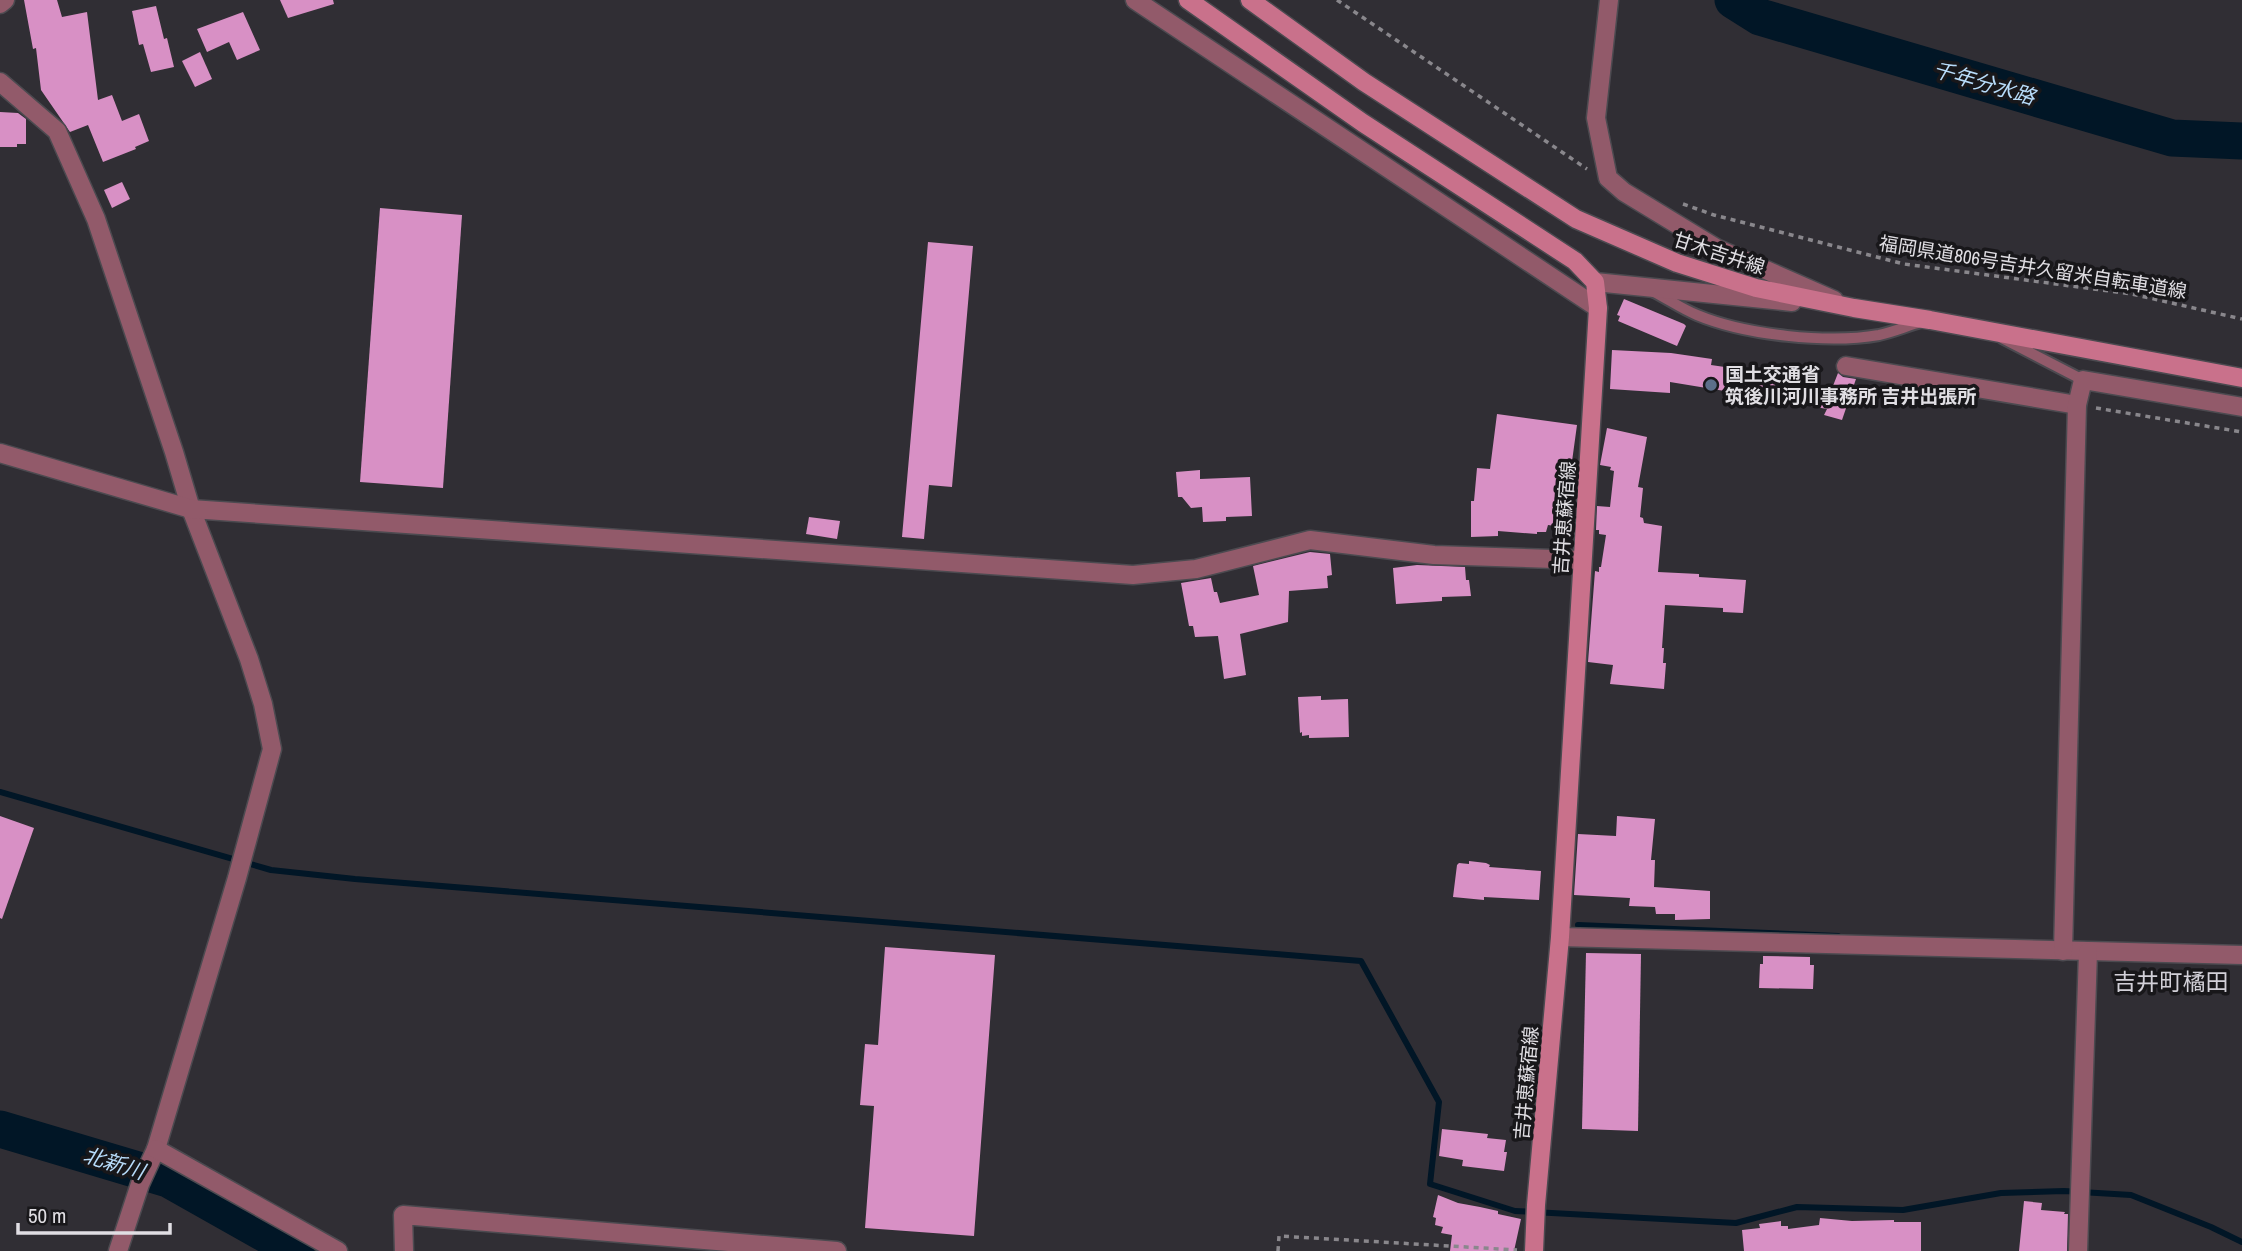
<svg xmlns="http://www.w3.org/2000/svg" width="2242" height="1251" font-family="'Archivo Narrow','Noto Sans JP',sans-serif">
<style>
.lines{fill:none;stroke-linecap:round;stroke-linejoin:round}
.stream{stroke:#011626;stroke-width:6}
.river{stroke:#011626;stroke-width:37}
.building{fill:#d890c5}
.service-casing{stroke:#4c4a50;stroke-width:14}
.minor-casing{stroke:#4c4a50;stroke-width:21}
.secondary-casing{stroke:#4c4a50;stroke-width:21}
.path{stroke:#89878c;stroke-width:3.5;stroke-dasharray:5 5;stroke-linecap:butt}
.service{stroke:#925a6a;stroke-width:10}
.minor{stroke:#925a6a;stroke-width:18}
.secondary{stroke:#c9718b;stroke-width:18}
.service-dot{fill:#5c6f8a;stroke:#18171a;stroke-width:2.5}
.labels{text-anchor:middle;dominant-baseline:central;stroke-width:7;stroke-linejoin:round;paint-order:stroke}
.street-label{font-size:19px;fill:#e0dee3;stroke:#18171a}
.poi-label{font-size:19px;font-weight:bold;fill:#e0dee3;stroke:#18171a;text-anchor:start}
.water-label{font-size:21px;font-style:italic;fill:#b7dbf9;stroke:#18171a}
.quarter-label{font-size:23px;fill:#d2d0d8;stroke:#18171a}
</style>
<rect width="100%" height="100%" fill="#302e34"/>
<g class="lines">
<!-- stream -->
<g class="stream">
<path d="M0,792l271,78 84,9 1006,82 78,141 -9,82 85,27 221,12 61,-16 106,3 98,-17 63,-2 67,4 80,32 31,15"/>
<path d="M1578,925l260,11"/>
</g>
<!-- river -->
<g class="river">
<path d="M1733,0l27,17 412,121 70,3"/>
<path d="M0,1129l168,50 128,72"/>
</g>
</g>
<!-- building -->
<g class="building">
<path d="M24,0h33l5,17 25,-5 11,88 14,-5 10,26 17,-7 10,27 -14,6 1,2 -33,13 -15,-37 -18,7 -29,-42 -5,-42 -3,1z"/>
<path d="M280,0h53l1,4 -46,14z"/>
<path d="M156,6l8,33 3,-1 7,29 -23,5 -8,-28 -4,1 -7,-34z"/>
<path d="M243,12l17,38 -23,10 -8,-18 -22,10 -10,-23z"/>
<path d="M200,52l12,27 -17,8 -13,-26z"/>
<path d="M0,112l18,1 8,6v25h-9v3h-17z"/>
<path d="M122,182l8,17 -18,9 -8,-18z"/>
<path d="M380,208l82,7 -19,273 -83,-6z"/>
<path d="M928,242l45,4 -21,241 -23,-2 -5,54 -22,-2z"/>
<path d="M1624,299l60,25 2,2 -9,20 -59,-25 2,-5 -3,-1z"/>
<path d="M1612,350l59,3 41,6 -1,6 89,13 -3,21 -47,-7 -1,3 -79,-13v11l-60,-4z"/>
<path d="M1838,373l5,4 13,2 -14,41 -18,-5 3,-6 -22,-4 3,-18 23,4z"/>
<path d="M1497,414l80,11 -14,102 -15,-2 -2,7h-9v2l-39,-3v5l-27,1v-36h3l3,-33 13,1z"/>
<path d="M1607,428l40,9 -9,50 5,1 -3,29 3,1 1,5 18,3 -4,46 41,2v3l47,3 -3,33 -20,-1v-4l-58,-3 -3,43h2l-1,15h3l-2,26 -54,-5 3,-19 -25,-3 7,-91 4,1v-5h2l5,-32 -7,-1v-4h-3l1,-24 13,1 4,-36 -4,-1 1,-3 -11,-2z"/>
<path d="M1200,470v9l50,-2 2,39 -26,1v4l-23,1 -1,-15 -11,1 -9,-11h-4l-2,-25z"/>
<path d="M809,517l31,4 -3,18 -31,-5z"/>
<path d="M1310,552l20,2 2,21 -5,1 1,12 -39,3 -1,31 -48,12 6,41 -22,4 -6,-43 -23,1 -2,-11h-4l-8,-43 30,-5 3,14h3l3,11 39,-8 -6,-29z"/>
<path d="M1417,565l48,2 1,13h3l2,16 -29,1v4l-46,3 -3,-36z"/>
<path d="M1321,696v4l27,-1 1,38 -40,1v-3l-7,1v-4l-2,1 -2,-36z"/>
<path d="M0,816l34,12 -32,91 -2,-1z"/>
<path d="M1617,816l38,3 -4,41h4l-1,27 56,4v28l-35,1v-6h-19l-1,-7 -26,-1 1,-8 -56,-3 4,-61 38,2z"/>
<path d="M1469,861l17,2 4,2 -1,2 52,4 -2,29 -55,-3v3l-31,-3 4,-32 2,-2 10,1z"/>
<path d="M885,947l110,8 -21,281 -109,-8 9,-122 -14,-1 5,-61 13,1z"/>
<path d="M1586,953l55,1 -3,177 -56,-2z"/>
<path d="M1763,956l47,1v8h4l-1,24 -54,-1 1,-24h3z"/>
<path d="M1442,1129l46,5 -1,4 19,2 -2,12h3l-3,19 -42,-5 1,-6 -24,-4z"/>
<path d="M1438,1195l20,8 22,4 18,4v3l23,5 -7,32h-64l2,-16 -11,-2 2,-6 -8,-2 1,-7 -3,-1z"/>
<path d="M2024,1201l18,2 -1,7 24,2 -1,2h4l-1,37h-48z"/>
<path d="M1820,1218l32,3 42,-1v2h27v29h-177l-2,-21 18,-2 -1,-4 22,-3v5h7v3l31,-4z"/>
</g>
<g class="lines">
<!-- service casing -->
<g class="service-casing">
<g id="service">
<path d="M1654,292c14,7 28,17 43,23 48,20 131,29 182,20 14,-3 28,-9 42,-13"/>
<path d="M2002,338l81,42"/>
</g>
</g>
<!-- minor casing -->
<g class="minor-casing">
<g id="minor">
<path d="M1135,0l463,308"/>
<path d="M1609,0l-13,118 12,60 16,14 92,56 118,52"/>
<path d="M0,4l5,-4"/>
<path d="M0,82l57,49 39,88 78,233 17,57 58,150 14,45 9,45 -35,129 -81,271 -16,35 -22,67"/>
<path d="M1595,282l197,20"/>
<path d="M1846,366l231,39"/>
<path d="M0,453l191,56 942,66 63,-6 114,-29 124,15 148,5"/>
<path d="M1560,937l682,18"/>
<path d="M2063,951l14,-546 6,-25 159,27"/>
<path d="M156,1149l182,102"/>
<path d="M404,1251l-1,-36 434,36"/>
<path d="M2078,1251l10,-299"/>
</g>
</g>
<!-- secondary casing -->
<g class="secondary-casing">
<g id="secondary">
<path d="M1188,0l175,123 212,138 20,21 3,26 -38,629 -24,268 -2,46"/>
<path d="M1250,0l114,82 212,137 101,44 79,25 98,20 76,12 312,58"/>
</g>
</g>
<!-- path -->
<g class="path">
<path d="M1337,0l250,169"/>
<path d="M1683,204l31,11 190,49 228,30 110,25"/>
<path d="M2096,408l146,24"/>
<path d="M1278,1251l1,-15 238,14"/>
</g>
<!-- service -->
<use href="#service" class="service"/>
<!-- minor -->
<use href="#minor" class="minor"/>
<!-- secondary -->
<use href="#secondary" class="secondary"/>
</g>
<!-- markers -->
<circle class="service-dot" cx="1711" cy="385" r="7"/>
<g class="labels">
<!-- street labels -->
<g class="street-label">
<text transform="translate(1719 253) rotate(18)">甘木吉井線</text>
<text transform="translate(2033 267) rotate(9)">福岡県道806号吉井久留米自転車道線</text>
<text transform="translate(1564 518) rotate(-86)">吉井恵蘇宿線</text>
<text transform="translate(1526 1083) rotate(-85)">吉井恵蘇宿線</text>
</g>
<!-- poi labels -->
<g class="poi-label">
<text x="1725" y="374">国土交通省<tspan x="1725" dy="22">筑後川河川事務所 吉井出張所</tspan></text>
</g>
<!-- water labels -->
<g class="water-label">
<text transform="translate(1984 83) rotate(16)">千年分水路</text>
<text transform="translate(114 1163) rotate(17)">北新川</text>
</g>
<!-- quarter labels -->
<g class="quarter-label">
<text x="2171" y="981">吉井町橘田</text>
</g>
</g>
<!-- scale -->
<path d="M18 1223v10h152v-10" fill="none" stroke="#e0dee3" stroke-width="3.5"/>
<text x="28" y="1223" font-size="21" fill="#e0dee3" stroke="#18171a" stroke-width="5" paint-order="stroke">50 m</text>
</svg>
